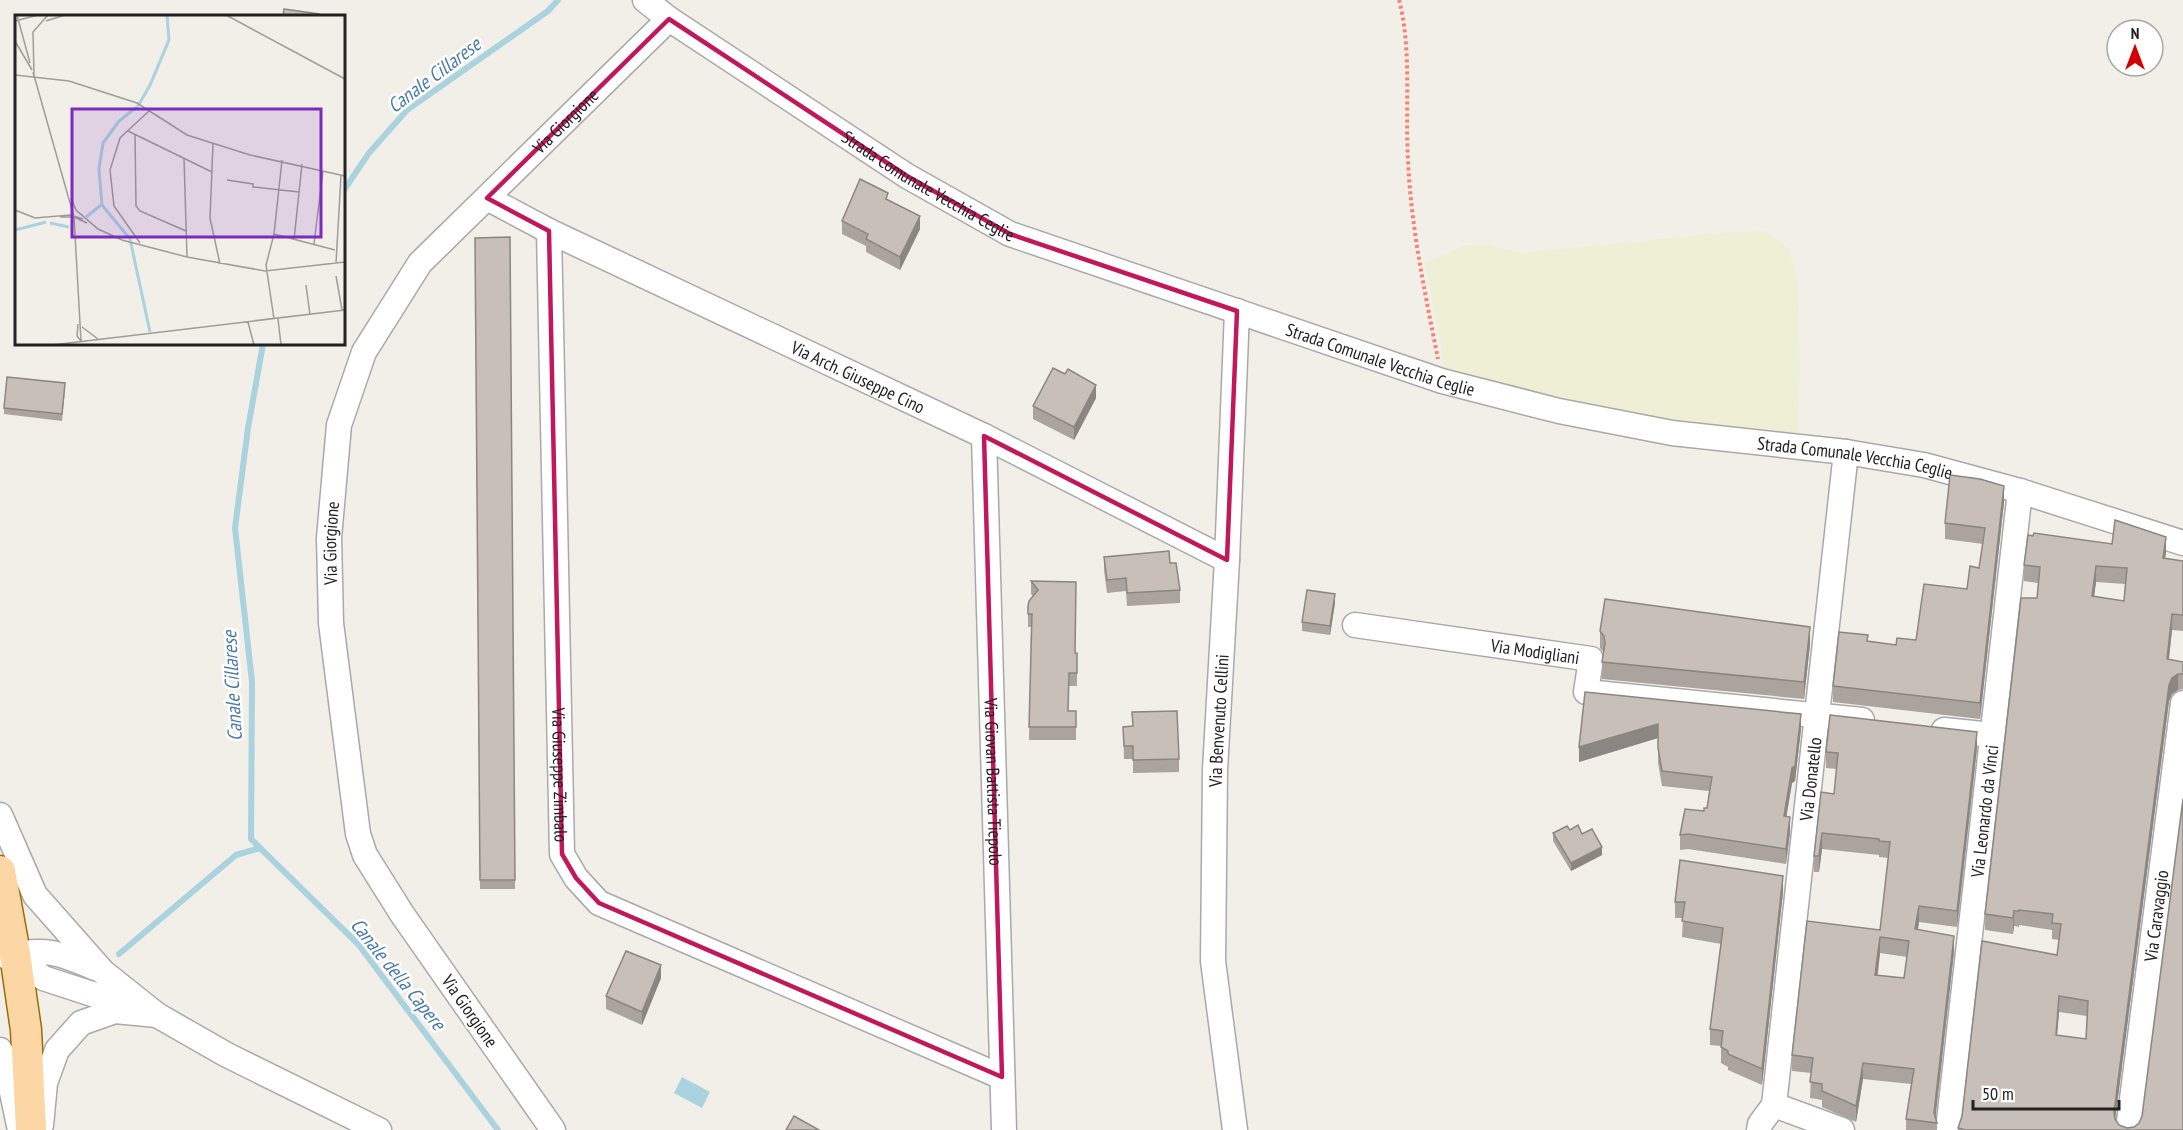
<svg xmlns="http://www.w3.org/2000/svg" width="2183" height="1130" font-family="'PT Sans Narrow',sans-serif">
<style>
.farmland{fill:#eef0d5}
.water{fill:#aad3df}
.lines{fill:none;stroke-linecap:round;stroke-linejoin:round}
.stream{stroke:#aad3df;stroke-width:6}
.minor-casing{stroke:#a9a9a9;stroke-width:27}
.major-casing{stroke:#a06b00;stroke-width:33}
.path{stroke:#fa8072;stroke-width:4;stroke-dasharray:3 3;stroke-linecap:butt}
.minor{stroke:#fff;stroke-width:24}
.major{stroke:#fcd6a4;stroke-width:30}
.wall{fill:#aba49e;fill-rule:evenodd}
.shaded-wall{fill:#8b8681}
.building{fill:#c7bfb8;stroke:#8b8681;stroke-width:1.5;fill-rule:evenodd}
.marked{fill:none;stroke:#c2185b;stroke-width:4.5;stroke-linejoin:round}
.labels{text-anchor:middle;dominant-baseline:central;stroke-width:5;stroke-linejoin:round;paint-order:stroke}
.street-label{font-size:18px;fill:#222;stroke:#fff}
.water-label{font-size:20px;font-style:italic;fill:#4a7aab;stroke:#fff}
.inset-river{fill:none;stroke:#aad3df;stroke-width:3}
.inset-road{fill:none;stroke:#9f9d99;stroke-width:1.5}
.view{fill:#7b2cbf;fill-opacity:0.15;stroke:#7b2cbf;stroke-width:3}
.inset-edge{fill:none;stroke:#222;stroke-width:3}
</style>
<rect width="100%" height="100%" fill="#f2efe9"/>
<!-- farmland -->
<path class="farmland" d="M1766,231l22,17 9,27 3,90 -2,70 -83,-6 -183,-36 -87,-25 -20,-105 41,-18h24l32,8 196,-20z"/>
<!-- water -->
<path class="water" d="M682,1077l28,15 -8,16 -28,-15z"/>
<g class="lines">
<!-- stream -->
<g class="stream">
<path d="M344,190l25,-37 38,-43 141,-99 10,-11"/>
<path d="M263,344l-15,84 -13,100 17,154 -1,157 107,105 140,186"/>
<path d="M119,954l117,-99 24,-7"/>
</g>
<!-- minor casing -->
<g class="minor-casing">
<g id="minor">
<path id="s1" d="M645,0l24,19 238,157 103,58 432,147 117,30 113,22 174,19 78,13 96,26 163,52"/>
<path id="s2" d="M487,198l62,33 435,205 243,124"/>
<path id="s3" d="M549,231l13,623 14,24 23,25 403,174"/>
<path id="s4" d="M984,436l20,694"/>
<path id="s5" d="M1355,625l236,34 -5,33 276,28"/>
<path d="M1944,730l48,5"/>
<path d="M0,815l35,80 68,77 54,43 70,40 152,75"/>
<path d="M8,948l35,30 89,29"/>
<path d="M7,957c37,-11 55,-3 88,11"/>
<path d="M0,1050l5,9 15,71"/>
<path id="s6" d="M1774,1105l72,-653"/>
<path d="M1774,1105l68,25"/>
<path d="M41,1125l4,-42 12,-33 24,-27 34,-12 42,4"/>
<path id="s7" d="M553,1130l-151,-216 -37,-59 -7,-21 -27,-211 -2,-85 10,-113 25,-73 56,-89 249,-244"/>
<path id="s8" d="M1235,1130l-22,-169 2,-191 12,-210 10,-249"/>
<path d="M1759,1130l1,-6 14,-19"/>
<path id="s9" d="M1948,1130l72,-639"/>
<path id="s10" d="M2128,1130l55,-427"/>
</g>
</g>
<!-- major casing -->
<g class="major-casing">
<path id="major" d="M0,871l15,83 11,76 5,100"/>
</g>
<!-- path -->
<path class="path" d="M1399,0c13,48 6,109 9,160 3,68 17,133 30,199"/>
<!-- minor -->
<use href="#minor" class="minor"/>
<!-- major -->
<use href="#major" class="major"/>
</g>
<!-- wall -->
<g class="wall">
<path d="M888,200l32,29 -20,41 -34,-18v-6l-24,-12v-13z"/>
<path d="M510,237l5,652h-35l-5,-651z"/>
<path d="M1065,374l31,24 -22,42 -41,-21v-13z"/>
<path d="M65,390l-3,31 -58,-7v-6z"/>
<path d="M2004,502l-24,217 -147,-17v-16l35,-45 28,4 20,-5 51,-51 12,-21 4,-24 -38,-5v-16z"/>
<path d="M2166,552l-1,6 18,3v70l-11,-1 -3,29 14,3v27l-5,1 -6,4 -3,7 -54,419 4,5 8,3 56,2h-225v-2l99,-173 2,-15 -7,-1v-9l-33,-5v2l-5,-1 -1,8 -28,-4v-16l52,-316 1,-15 -14,-2v-16zM2096,582l29,2 -1,17 -30,-4zM2059,1012l28,4 -1,23 -29,-4z"/>
<path d="M1104,557l66,6 10,27v13l-53,3 -1,-15 -19,2 -3,-23z"/>
<path d="M1031,581l45,1 -1,71h2v33h-8l-1,25h8v29h-47l2,-113h-3v-21l5,-10 -2,-2z"/>
<path d="M1335,603l-5,32 -28,-4v-9z"/>
<path d="M1600,631l210,13 -6,55 -202,-20v-17l2,-9 -4,-5z"/>
<path d="M1585,692l216,37 -6,52 -3,2 -6,34 4,15 -4,32 -98,-15 -8,1v-15l27,-27 2,-17 -47,-5 -4,-23v-25l-79,24z"/>
<path d="M1123,727l56,32v13l-46,1v-14h-9z"/>
<path d="M1977,748l-20,179 -38,-5 -1,7 36,23 -19,165 2,6v7h-31v-11l5,-35 -48,-5 -7,43 -34,-15v-7l-12,-2 1,-25 -19,-2v-16l88,-125 8,-72 -9,-1v-2l-57,-6 -3,23h-5v-16l20,-62 3,-25 -11,-1v-16zM1880,953l27,4 -3,21 -26,-3z"/>
<path d="M1570,830l12,4 20,21 -31,16 -18,-30v-8z"/>
<path d="M1783,892l-21,193 -34,-15v-3l-7,-4v-17l-11,-1v-16l11,-85 -39,-7 1,-19h-8v-16z"/>
<path d="M661,978l-19,47 -36,-16v-13z"/>
</g>
<!-- shaded-wall -->
<g class="shaded-wall">
<path d="M920,216v13l-20,41v-13z"/>
<path d="M1096,385v13l-22,42v-13z"/>
<path d="M2004,486v16l-24,217v-16z"/>
<path d="M2166,537v15l-3,21v-15z"/>
<path d="M2096,566v16l-4,30v-16z"/>
<path d="M1335,594v9l-5,32v-9z"/>
<path d="M2172,614v16l-5,44v-15z"/>
<path d="M1810,627v17l-6,55v-17z"/>
<path d="M2178,674v16l-6,4 -3,7 -55,427v-16l55,-427 3,-7z"/>
<path d="M1801,714v15l-6,52 -3,2 -8,48v-15z"/>
<path d="M1658,724v14l-79,24v-15z"/>
<path d="M1977,732v16l-20,179v-16z"/>
<path d="M1790,817v15l-4,32v-15z"/>
<path d="M1822,833v16l-3,23v-16z"/>
<path d="M1602,847v8l-31,16v-8z"/>
<path d="M1783,876v16l-21,193v-16z"/>
<path d="M1919,906v16l-4,23v-16z"/>
<path d="M2014,911v15l-1,8v-16z"/>
<path d="M1954,936v16l-19,170 -1,-9z"/>
<path d="M1880,937v16l-5,37v-15z"/>
<path d="M661,965v13l-19,47v-13z"/>
<path d="M2059,996v16l-3,38v-15z"/>
<path d="M1863,1063v16l-7,43v-16z"/>
</g>
<!-- building -->
<g class="building">
<path d="M284,9l35,5v2h-36z"/>
<path d="M860,179l28,14 -2,6 34,17 -20,41 -34,-18 2,-5 -26,-13z"/>
<path d="M510,237l5,643h-35l-5,-642z"/>
<path d="M1053,368l12,6 3,-5 28,16 -22,42 -41,-21z"/>
<path d="M7,377l58,6 -3,31 -58,-6z"/>
<path d="M1950,475l30,4 24,7 -24,217 -147,-17 6,-54 29,3 -1,6 29,4 1,-7 19,2 8,-56 43,5 3,-23 9,2 6,-40 -40,-5z"/>
<path d="M2115,520l51,17 -3,21 20,3v54l-11,-1 -5,45 16,3v12h-5l-6,4 -3,7 -55,427 1,7 4,6 8,3 7,-1 5,-4 3,-7 41,-317v331h-217l-8,-2 4,-12 20,-175 75,14 4,-31 -9,-1 1,-9 -34,-4v1h-5l-1,7 -28,-4 36,-316h16l3,-31 -16,-2 4,-30 5,1 1,-3 78,11zM2096,566l31,2 -3,33 -32,-5zM2059,996l29,5 -2,38 -30,-4z"/>
<path d="M1169,551l1,12h6l4,27 -53,3 -1,-15 -19,2 -3,-23z"/>
<path d="M1031,581l45,1 -1,71h2v20h-8l-1,38h8v16h-47l3,-113h-4v-8l1,-5 9,-11z"/>
<path d="M1307,590l28,4 -5,32 -28,-4z"/>
<path d="M1605,599l205,28 -6,55 -202,-20 3,-19 -1,-7 -4,-5z"/>
<path d="M1585,692l216,22 -6,52 -3,2 -8,48 6,1 -4,32 -98,-15 -8,1 5,-26 19,2v-3h3l5,-31 -50,-6 -4,-23v-24l-79,23z"/>
<path d="M1177,711l2,48 -46,1v-14h-9l-1,-19 10,-1 -1,-14z"/>
<path d="M1830,715l147,17 -20,179 -38,-5 -4,23 39,7 -20,177 3,10 -31,-4 8,-50 -51,-6 -7,43 -34,-15v-7l-12,-2 3,-24 -21,-3 15,-134 73,9 10,-88 -11,-1v-2l-57,-6 -3,23h-5l7,-64 13,2 4,-41 -12,-1zM1880,937l29,4 -5,37 -29,-3z"/>
<path d="M1578,825l4,9 10,-5 10,18 -31,16 -18,-30 14,-7 3,4z"/>
<path d="M1680,860l103,16 -21,193 -34,-15v-3l-7,-4 2,-16 -13,-2 13,-101 -41,-7 3,-19h-10z"/>
<path d="M626,951l35,14 -19,47 -36,-16z"/>
<path d="M794,1116l25,14h-33z"/>
</g>
<!-- marked area -->
<path class="marked" d="M669,19l238,157 103,58 227,77 -10,249 -243,-124 18,641 -403,-174 -23,-25 -14,-24 -13,-623 -62,-33z"/>
<g class="labels">
<!-- street labels -->
<g class="street-label">
<text stroke="none"><textPath href="#s7" startOffset="1152">Via Giorgione</textPath></text>
<text stroke="none"><textPath href="#s1" startOffset="339">Strada Comunale Vecchia Ceglie</textPath></text>
<text stroke="none"><textPath href="#s1" startOffset="825">Strada Comunale Vecchia Ceglie</textPath></text>
<text stroke="none"><textPath href="#s2" startOffset="412">Via Arch. Giuseppe Cino</textPath></text>
<text stroke="none"><textPath href="#s1" startOffset="1311">Strada Comunale Vecchia Ceglie</textPath></text>
<text stroke="none"><textPath href="#s7" startOffset="648">Via Giorgione</textPath></text>
<text stroke="none"><textPath href="#s5" startOffset="182">Via Modigliani</textPath></text>
<text stroke="none"><textPath href="#s8" startOffset="411">Via Benvenuto Cellini</textPath></text>
<text stroke="none"><textPath href="#s3" startOffset="544">Via Giuseppe Zimbalo</textPath></text>
<text stroke="none"><textPath href="#s6" startOffset="328">Via Donatello</textPath></text>
<text stroke="none"><textPath href="#s4" startOffset="346">Via Giovan Battista Tiepolo</textPath></text>
<text stroke="none"><textPath href="#s9" startOffset="321">Via Leonardo da Vinci</textPath></text>
<text stroke="none"><textPath href="#s10" startOffset="216">Via Caravaggio</textPath></text>
<text transform="translate(470 1011) rotate(55)">Via Giorgione</text>
</g>
<!-- water labels -->
<g class="water-label">
<text transform="translate(434 75) rotate(-37)">Canale Cillarese</text>
<text transform="translate(232 686) rotate(-93)">Canale Cillarese</text>
<text transform="translate(398 974) rotate(51)">Canale della Capere</text>
</g>
</g>
<!-- overview -->
<g transform="translate(15 15)">
<rect width="330" height="330" fill="#f2efe9"/>
<path class="inset-river" d="M87,190l-3,-36 4,-26 16,-22 19,-15 12,-21 19,-45 -2,-25M87,190l28,34 20,93M71,202l15,-12M35,208l19,4M0,215l31,-8"/>
<path class="inset-road" d="M2,0l13,48M211,0l119,64M0,6l23,-6M31,6l19,-6M0,26l17,29M18,57l41,145 7,124M0,60l54,6 68,22 50,32 63,20 95,21M19,60l-1,-43 15,-17M113,116l84,41M120,120l1,71 4,5 46,20M198,129l-3,74 10,46M169,143l3,99M212,165l26,4v3l46,5M56,183l5,12 22,19 24,11 65,17 78,14 80,-9M0,195l20,8 35,-3 13,4M45,202h14l13,6M259,219l61,16M279,225l8,-76M125,228l-26,-37 -4,-36 10,-32 29,-27M299,229l9,-73M321,248l5,-87M321,261l6,34M291,270l4,30M259,304l-8,-54 8,-31 8,-74M263,304l3,26M233,307l6,23M63,309l-1,12 4,5M67,312l16,12M37,330l293,-35"/>
<path class="view" d="M57,94h249v128h-249z"/>
<rect width="330" height="330" class="inset-edge"/>
</g>
<!-- north arrow -->
<g transform="translate(2135 48)"><circle r="28" fill="#ffffff" stroke="#a7a7a7" stroke-width="1.5"/>
<path d="M0-4.5L10 22L0 15L-10 22Z" fill="#d40000"/>
<text y="-9" font-size="16" font-weight="bold" text-anchor="middle" fill="#222222">N</text>
</g>
<!-- scale -->
<path d="M1973 1100v9h146v-9" fill="none" stroke="#222222" stroke-width="3"/>
<text x="1982" y="1100" font-size="18" fill="#222222" stroke="#ffffff" stroke-width="4.5" paint-order="stroke">50 m</text>
</svg>
